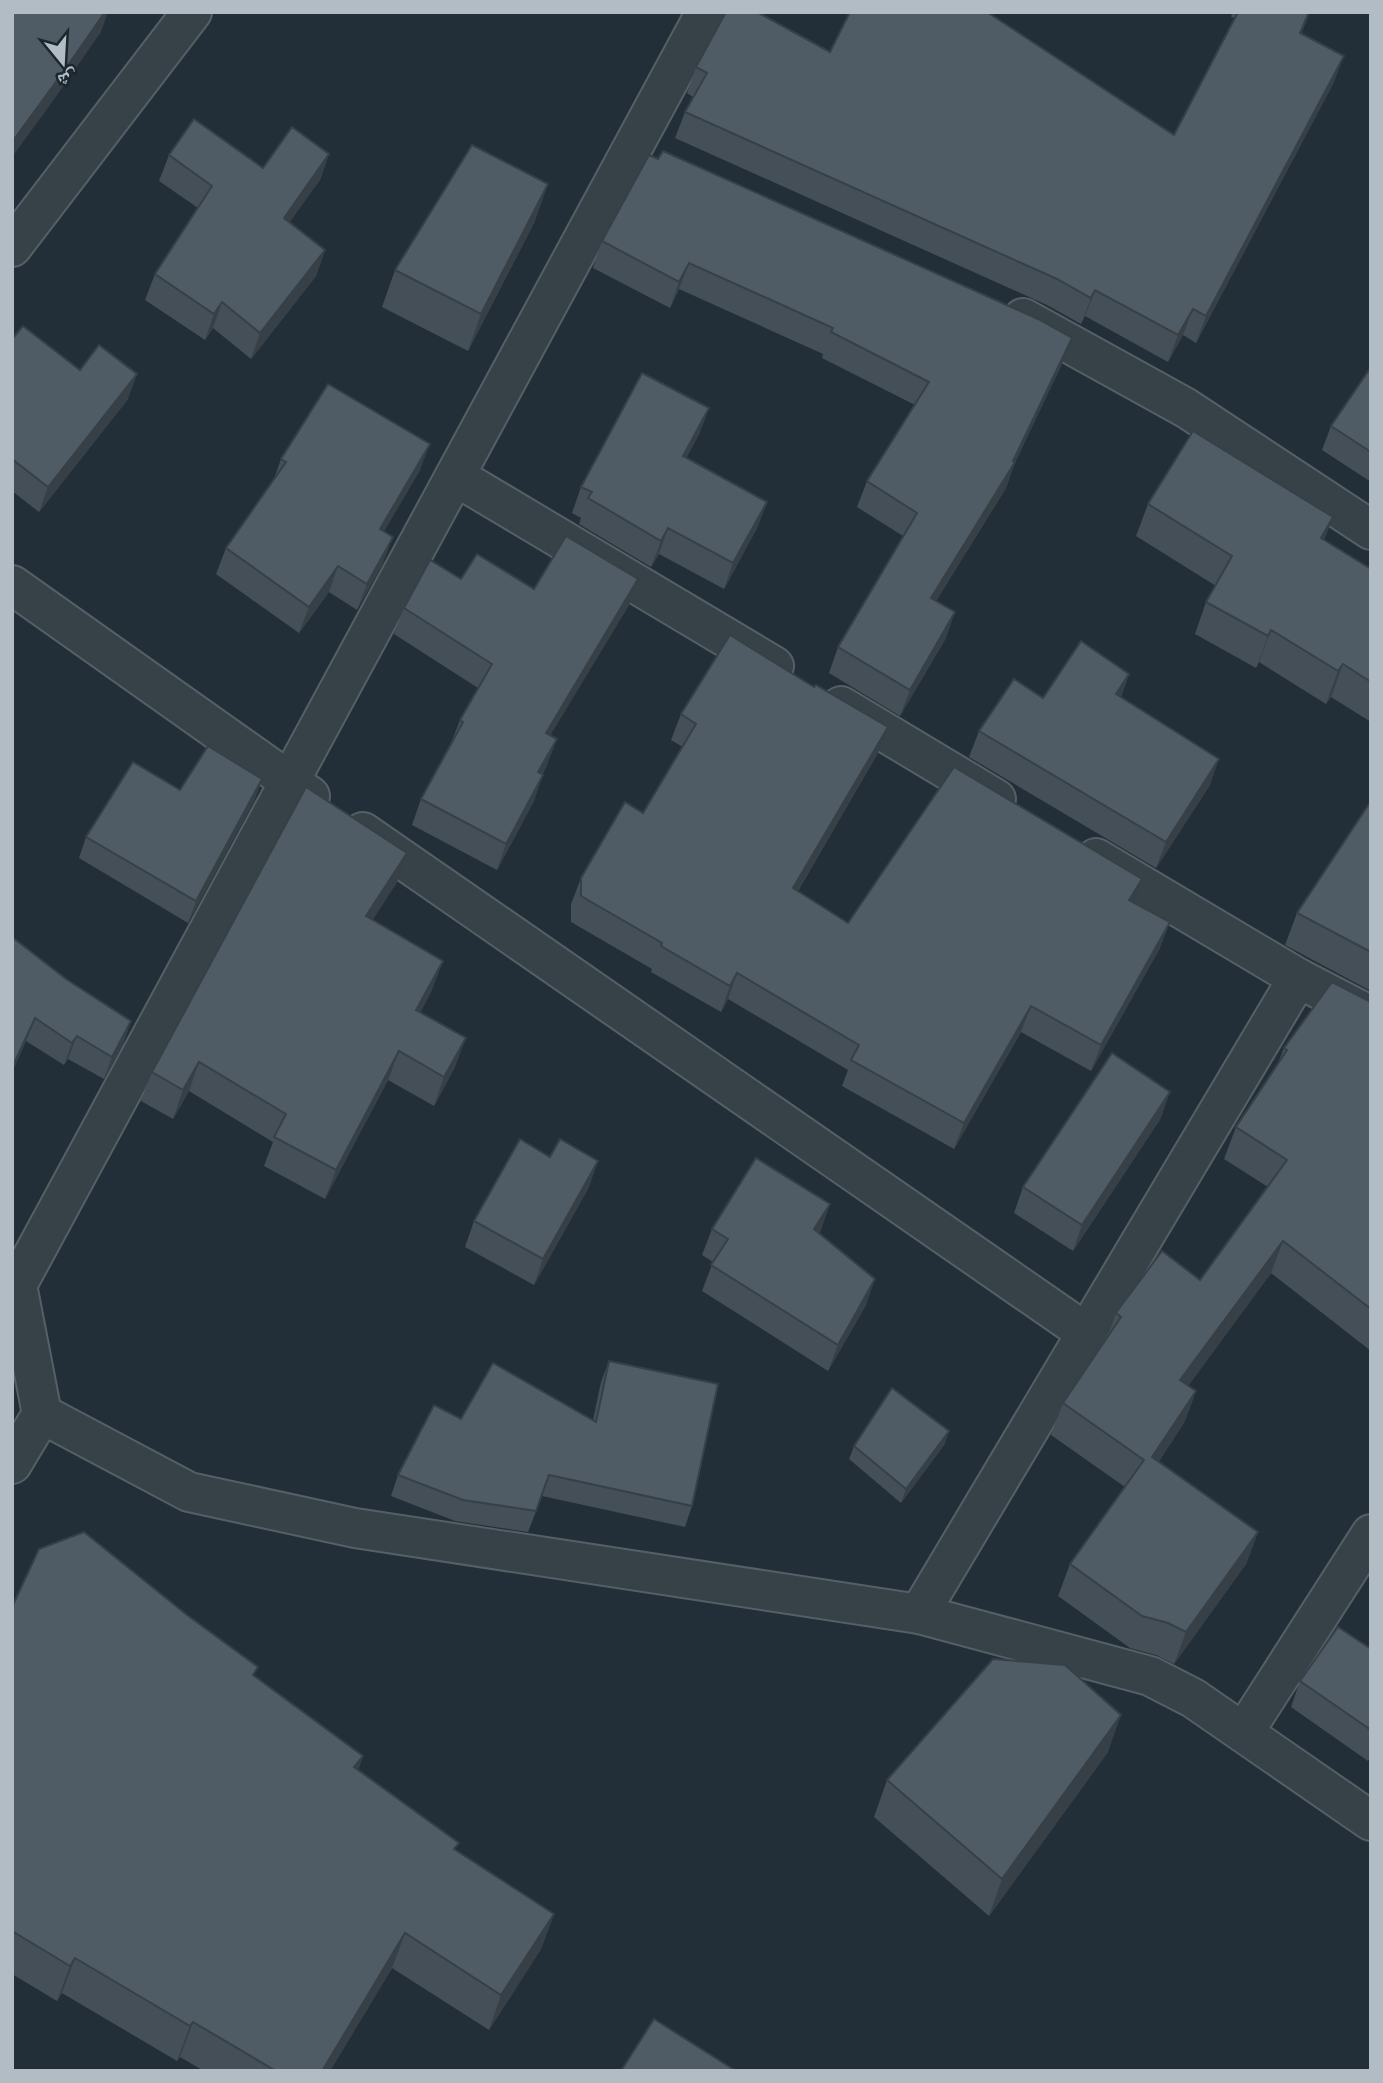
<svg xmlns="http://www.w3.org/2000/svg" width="1383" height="2083" font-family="'Nunito Sans','Noto Naskh Arabic',sans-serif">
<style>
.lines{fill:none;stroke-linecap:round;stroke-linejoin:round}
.street-casing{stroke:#555f66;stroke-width:42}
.street{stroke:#374148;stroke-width:38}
.wall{fill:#444f58}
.shaded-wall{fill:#374047}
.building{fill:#4f5c66;stroke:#374047;stroke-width:2}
</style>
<rect width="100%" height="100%" fill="#232f38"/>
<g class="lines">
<!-- street casing -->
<g class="street-casing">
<g id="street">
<path d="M12,247l180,-235"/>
<path d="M1023,318l163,90 185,122"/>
<path d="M455,476l319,190"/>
<path d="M12,585l298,211"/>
<path d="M841,706l155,93"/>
<path d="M363,832l722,500"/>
<path d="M1096,858l202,120 73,38"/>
<path d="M12,1279l5,6 25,129 147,78 166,36 564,86 231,62 43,22 178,123"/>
<path d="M17,1285l689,-1273"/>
<path d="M12,1464l30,-50"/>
<path d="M919,1614l379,-636"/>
<path d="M1244,1732l127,-198"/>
</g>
</g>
<!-- street -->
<use href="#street" class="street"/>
</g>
<!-- wall -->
<g class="wall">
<path d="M1230,12h80l-9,22 33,48 -138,261 -13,-8 -15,27 -83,-46 -4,8 -34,-19 -372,-167 10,-26 8,-15 -6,-4 9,-26 134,-15 344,83 61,-117 -4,-1 1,-4z"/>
<path d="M329,154l-9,26 -31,42 36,28 -9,26 -65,83 -38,-31 -8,12 -60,-40 10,-26 43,-66 -39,-27 10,-26 94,13z"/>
<path d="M649,155l413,209 -47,98 -9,26 -70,113 10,37 -46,78 -71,-43 9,-26 65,-111 -46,-29 10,-26 48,-76 -93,-47 1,-4 -144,-65 -9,19 -77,-40 9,-27z"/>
<path d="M535,221l-67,130 -86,-44 13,-37z"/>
<path d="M12,339l68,31 48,29 -89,113 -27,-21z"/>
<path d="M1371,367v115l-49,-32 9,-24z"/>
<path d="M709,408l-10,26 -13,24 81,44 -10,26 -33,61 -65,-35 -8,13 -72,-43 2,-6 -9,-5 9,-26z"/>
<path d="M281,459l139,11 -36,61 -1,32 -26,47 -28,-18 -30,41 -83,-59 10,-26 48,-69z"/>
<path d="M1148,504l176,36 47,29v153l-40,-25 -5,7 -67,-42 -3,6 -61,-34 11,-32 10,-16 -80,-50z"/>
<path d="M461,579l73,10 95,16 -79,130 -3,30 -5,10 -8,26 -37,69 -85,-45 9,-26 30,-56 9,-23 18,-32 -84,-54 10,-26z"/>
<path d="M1129,674l-8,23 89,88 -54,83 -187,-111 10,-26 64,-33z"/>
<path d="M681,714l197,39 -80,138 50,32 285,-21 27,46 -69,123 -70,-39 -67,117 -112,-63 6,-16 -120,-71 -7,13 -70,-40 1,-3 -81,-47v-18l10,-26 62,-65 40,-66 -12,-7z"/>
<path d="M262,779l-8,22 -66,122 -109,-65 7,-21 94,-47z"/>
<path d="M1371,801v190l-86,-46 12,-32z"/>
<path d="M397,882l-24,37 59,71 -12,23 35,54 -21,39 -46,-26 -63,119 -61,-33 9,-24 -84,-51 -16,28 -32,-18 11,-29z"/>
<path d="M12,937l54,42 65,42 -8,23 -19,35 -36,-20 -4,6 -38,-24 -14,31z"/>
<path d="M1371,1002v349l-100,-78 -83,113 8,5 -12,32 -25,38 99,71 -12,32 -72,100 -18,-9 -26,-7 -72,-52 12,-32 55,-77 -74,-52 12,-32 45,-67 8,-23 84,-33 68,-93 -44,-28 12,-32 42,-64 6,-15z"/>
<path d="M1161,1118l-88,133 -59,-38 9,-26z"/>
<path d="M589,1187l-55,98 -69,-38 9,-26z"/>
<path d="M712,1229l109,1 -2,3 47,72 -38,66 -126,-80 11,-29 -11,-7z"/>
<path d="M609,1361l83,145 -7,21 -143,-31 -14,36 -73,-11 -64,-25 7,-21 63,-56 132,1 8,-38z"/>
<path d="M949,1431l-5,14 -43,58 -52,-44 5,-13z"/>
<path d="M12,1607l243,69 108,80 -5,14 98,81 98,63 -13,35 -52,81 -97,-62 -62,103h-126l-24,-14 -3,4 -115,-68 -5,8 -45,-27z"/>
<path d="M1371,1649v108l-3,4 -77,-54 9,-26z"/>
<path d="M1108,1752l-119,164 -115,-99 13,-37z"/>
</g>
<!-- shaded-wall -->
<g class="shaded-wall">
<path d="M105,12h3l-7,20 -51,73 -38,52v-15z"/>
<path d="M1309,12h1l-20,47 10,-26z"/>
<path d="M1344,56l-10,26 -138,261 10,-27z"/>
<path d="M329,154l-9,26 -46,64 10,-26z"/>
<path d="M548,184l-13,37 -67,130 13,-37z"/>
<path d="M325,250l-9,26 -65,83 9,-26z"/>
<path d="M689,263l-10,26 -9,19 9,-26z"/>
<path d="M1095,290l-10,26 -4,8 10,-26z"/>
<path d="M222,302l-9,26 -8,12 9,-26z"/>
<path d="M1193,309l-10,26 -15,27 10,-27z"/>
<path d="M1072,338l-10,26 -47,99v-1l-9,26 -84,136 9,-26 82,-137z"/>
<path d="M137,374l-9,25 -89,113 9,-25z"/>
<path d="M709,408l-10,26 -25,48 9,-26z"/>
<path d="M430,444l-10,26 -50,85 10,-26z"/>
<path d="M767,502l-10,26 -33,61 9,-26z"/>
<path d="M1333,517l-12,32v-11z"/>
<path d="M668,528l-9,26 -8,13 10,-26z"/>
<path d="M393,537l-10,26 -26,47 10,-26z"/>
<path d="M338,566l-9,26 -30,41 10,-26z"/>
<path d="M638,579l-9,26 -93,154 10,-26z"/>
<path d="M955,612l-9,26 -46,78 10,-26z"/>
<path d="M1271,630l-12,32 -3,6 12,-32z"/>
<path d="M1343,664l-12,33 -5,7 12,-33z"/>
<path d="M1129,674l-9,26 -4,-6z"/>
<path d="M888,727l-10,26 -94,161 9,-26z"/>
<path d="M557,739l-10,26 -19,33 10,-26z"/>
<path d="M1219,759l-9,26 -54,83 10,-26z"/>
<path d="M543,775l-9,26 -37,69 9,-26z"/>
<path d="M262,779l-8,22 -66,122 8,-22z"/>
<path d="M407,853l-10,29 -41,63 10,-29z"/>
<path d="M1142,879l-9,26 -4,-5z"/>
<path d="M1170,922l-10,26 -69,123 10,-26z"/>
<path d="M443,961l-11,29 -26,50 10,-30z"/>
<path d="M737,973l-9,26 -7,13 9,-26z"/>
<path d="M1031,1006l-10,26 -67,117 10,-26z"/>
<path d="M35,1018l-9,23 -14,31v-4z"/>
<path d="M131,1021l-8,23 -19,35 8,-22z"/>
<path d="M77,1036l-9,23 -4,6 8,-22z"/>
<path d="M466,1038l-11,29 -21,39 10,-29z"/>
<path d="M399,1051l-11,29 -63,119 11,-29z"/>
<path d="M199,1062l-10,29 -16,28 10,-29z"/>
<path d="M1170,1092l-9,26 -88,133 9,-26z"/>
<path d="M598,1161l-9,26 -55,98 9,-26z"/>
<path d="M830,1204l-9,26 -16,26 9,-27z"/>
<path d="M1283,1241l-12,32 -103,140 12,-33z"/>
<path d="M875,1279l-9,26 -38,66 10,-26z"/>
<path d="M1196,1391l-12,32 -44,66 12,-32z"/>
<path d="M949,1431l-5,14 -43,58 5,-14z"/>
<path d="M1258,1532l-12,32 -72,100 12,-32z"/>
<path d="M1121,1715l-13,37 -119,164 13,-37z"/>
<path d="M363,1756l-13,35 4,-24z"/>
<path d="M554,1914l-13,35 -52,81 12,-35z"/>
<path d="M405,1933l-13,35 -62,103h-8z"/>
<path d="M75,1958l-13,35 -5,8 13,-35z"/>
<path d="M193,2022l-13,35 -3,4 13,-35z"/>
</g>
<!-- building -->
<g class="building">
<path d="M12,12h93l-44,63 -49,67z"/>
<path d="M726,12h31l73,40 20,-40h137l187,123 64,-123h71l-9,21 44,23 -138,260 -13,-7 -15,26 -83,-45 -4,8 -34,-19 -372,-167 22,-39 -11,-6z"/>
<path d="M194,119l69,49 29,-41 37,27 -45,64 41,32 -65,83 -38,-31 -8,12 -59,-40 57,-88 -43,-31z"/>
<path d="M472,145l76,39 -67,130 -86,-44z"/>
<path d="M663,151l375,168 34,19 -59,123 2,1 -84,136 24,14 -45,78 -72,-43 79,-134 -50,-32 62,-99 -98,-50 2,-4 -144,-65 -10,19 -77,-41 47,-86 9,4z"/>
<path d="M23,326l57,44 19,-25 38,29 -89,113 -36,-28v-120z"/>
<path d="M1371,367v85l-40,-26z"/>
<path d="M642,373l67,35 -26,48 84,46 -34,61 -65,-35 -7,13 -73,-43 4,-6 -11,-5z"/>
<path d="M328,384l102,60 -50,85 13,8 -26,47 -29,-18 -29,41 -83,-59 60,-86 -5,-3z"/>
<path d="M1193,431l140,86 -12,21 50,31v113l-28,-18 -5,7 -67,-41 -3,6 -62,-34 26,-46 -84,-52z"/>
<path d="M566,536l72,43 -92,154 11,6 -19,33 5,3 -37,69 -85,-45 42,-77 -3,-2 32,-56 -88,-56 26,-48 31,19 16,-25 57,35z"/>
<path d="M730,635l84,52 2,-2 72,42 -95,161 55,35 106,-156 188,112 -13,21 41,22 -69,123 -70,-39 -67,117 -113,-63 8,-15 -122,-72 -7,13 -69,-40 1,-3 -81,-47v-18l44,-76 18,11 53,-89 -15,-10z"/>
<path d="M1081,641l48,33 -13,20 103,65 -53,83 -187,-111 35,-52 29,19z"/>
<path d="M208,746l54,33 -66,122 -110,-64 47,-75 47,28z"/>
<path d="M306,787l101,66 -41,63 77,45 -27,49 50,28 -22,39 -45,-26 -63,119 -62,-33 12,-23 -87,-52 -16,28 -31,-18z"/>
<path d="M1371,801v151l-74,-39z"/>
<path d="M12,937l54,42 65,42 -19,36 -35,-21 -5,7 -37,-25 -23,50z"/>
<path d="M1332,982l39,20v307l-88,-68 -103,139 16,11 -44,66 106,75 -72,100 -18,-9 -26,-7 -72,-52 74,-104 -81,-57 58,-86 -5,-4 2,-3 44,-59 38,29 87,-120 -51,-33 51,-77 -3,-2z"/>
<path d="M1112,1053l58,39 -88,133 -59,-38z"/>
<path d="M520,1139l30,18 10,-18 38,22 -55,98 -69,-38z"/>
<path d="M756,1158l74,46 -16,25 61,50 -37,66 -127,-80 17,-26 -16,-10z"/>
<path d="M609,1361l109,23 -26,122 -143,-31 -13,36 -73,-11 -65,-25 36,-70 27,14 32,-56 103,59z"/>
<path d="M892,1388l57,43 -43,58 -52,-43z"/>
<path d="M84,1532l103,83 71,52 -5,8 110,81 -9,11 105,76 -5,6 100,65 -53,81 -96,-62 -83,138h-46l-83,-49 -3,4 -115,-68 -5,8 -58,-35v-324l27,-58z"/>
<path d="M1338,1627l33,22v81l-71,-49z"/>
<path d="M993,1659l72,6 56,50 -119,164 -115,-99z"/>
<path d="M654,2019l82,52h-115z"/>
</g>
<!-- border -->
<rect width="1383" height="2083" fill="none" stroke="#b2bcc4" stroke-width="28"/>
<!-- north arrow -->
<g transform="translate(63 63) rotate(162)" stroke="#1c262d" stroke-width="5" paint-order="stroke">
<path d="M0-5L12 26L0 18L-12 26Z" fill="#b2bcc4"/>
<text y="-10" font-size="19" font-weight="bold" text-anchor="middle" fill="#b2bcc4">ش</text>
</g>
</svg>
